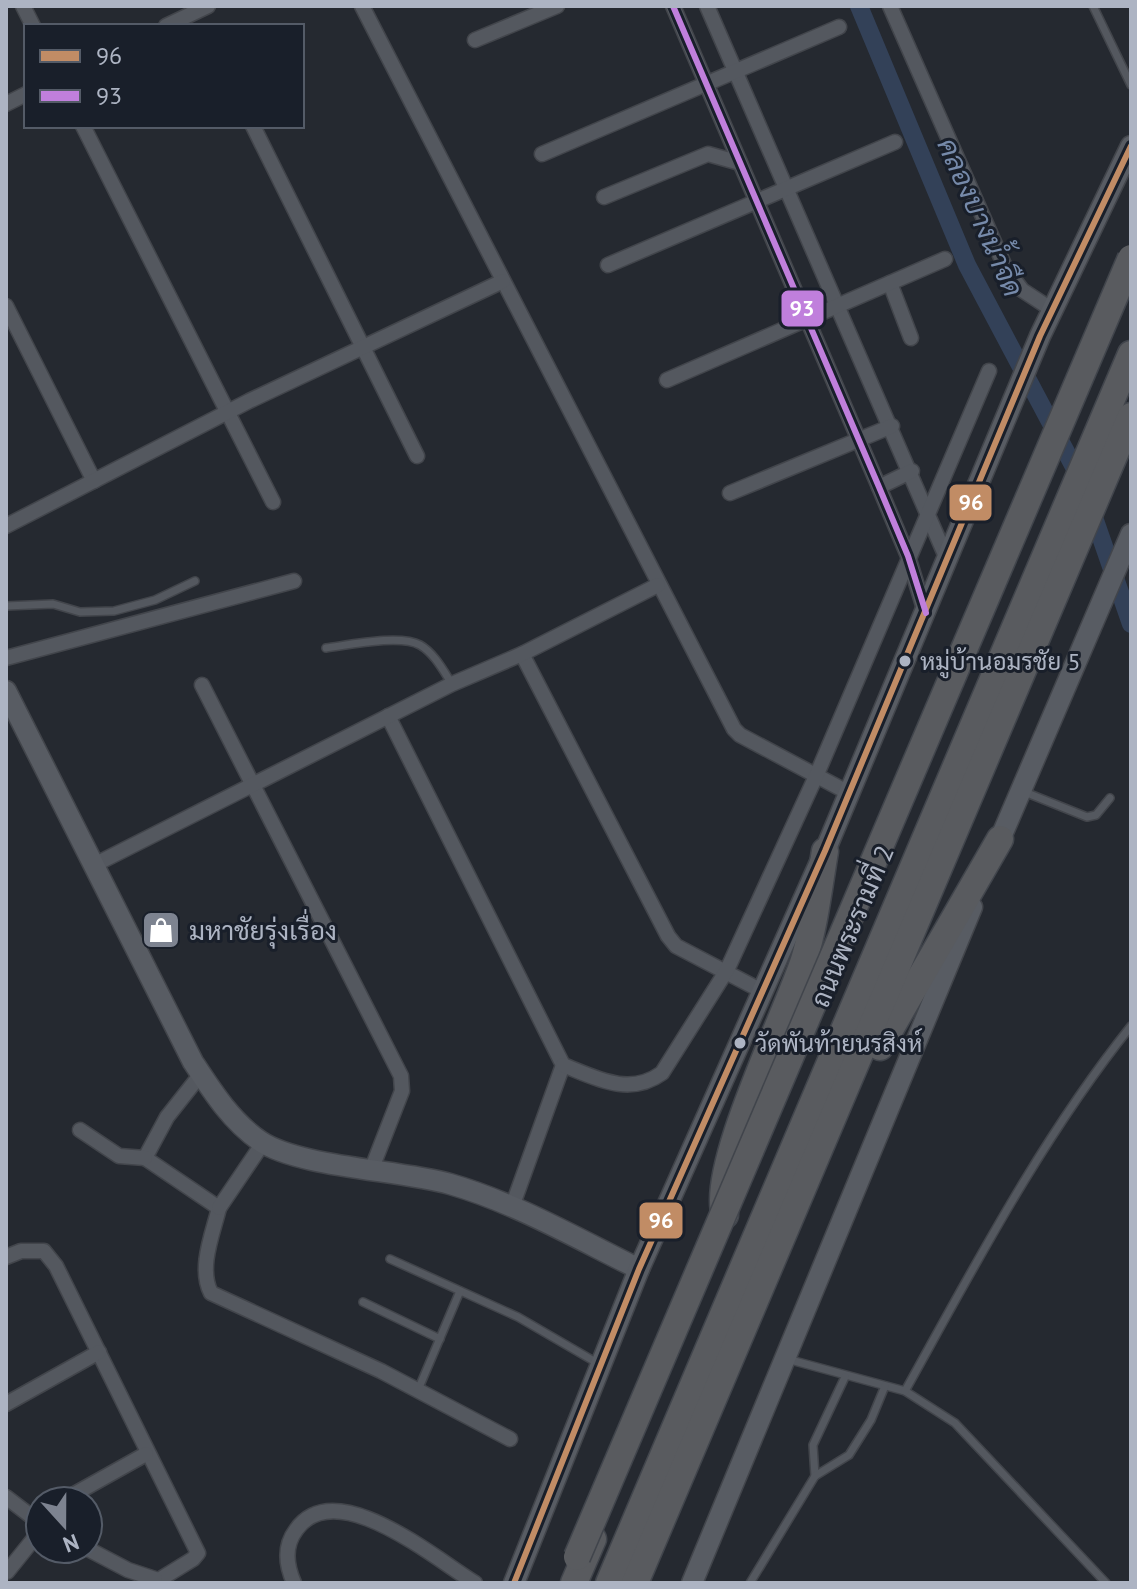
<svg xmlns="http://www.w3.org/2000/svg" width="1137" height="1589" font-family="'PT Sans',Sarabun,sans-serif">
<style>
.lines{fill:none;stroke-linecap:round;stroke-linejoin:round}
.canal{stroke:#334158;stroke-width:18}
.lane-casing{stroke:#42454b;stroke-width:10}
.street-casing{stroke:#42454b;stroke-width:17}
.secondary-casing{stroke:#42454b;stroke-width:23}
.highway-casing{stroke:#41454c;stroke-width:29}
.lane{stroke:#54585f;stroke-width:7}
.street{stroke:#54585f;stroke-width:14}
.secondary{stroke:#585c63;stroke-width:20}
.highway{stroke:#595b5f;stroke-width:26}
.highway-bridge-casing{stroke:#41454c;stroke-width:29;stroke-linecap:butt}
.highway-bridge{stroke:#595b5f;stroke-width:26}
.bus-1-casing{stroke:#191f2a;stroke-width:12}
.bus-2-casing{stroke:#191f2a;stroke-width:12}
.bus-1{stroke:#c18c65;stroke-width:6}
.bus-2{stroke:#c07fdc;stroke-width:6}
.bus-dot{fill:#adb4c3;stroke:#191f2a;stroke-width:3}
.labels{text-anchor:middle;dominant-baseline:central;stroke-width:6;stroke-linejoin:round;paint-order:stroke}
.bus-label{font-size:24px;fill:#adb4c3;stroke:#191f2a;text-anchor:start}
.street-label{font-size:26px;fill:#adb4c3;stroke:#191f2a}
.poi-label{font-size:26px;fill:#adb4c3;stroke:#191f2a;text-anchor:start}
.water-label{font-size:28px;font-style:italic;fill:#768aaa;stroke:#191f2a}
.line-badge{stroke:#191f2a;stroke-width:3}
.badge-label{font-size:22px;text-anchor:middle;font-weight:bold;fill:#fff}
</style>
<rect width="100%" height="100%" fill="#252930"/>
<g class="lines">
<!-- canal -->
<g class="canal">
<path d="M859,6l108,259 115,217"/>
<path d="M1090,506l41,118"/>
</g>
<!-- lane casing -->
<g class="lane-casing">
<g id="lane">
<path d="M1093,6l38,79"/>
<path d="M6,606l47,-2 27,8 34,-1 41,-11 40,-19"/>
<path d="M326,648c23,-3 74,-14 94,-3 14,8 23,25 32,39"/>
<path d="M1022,791l65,26 9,-2 14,-17"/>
<path d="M390,1259l128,58 81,47"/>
<path d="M363,1302l77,37"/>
<path d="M787,1359l118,32 50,32 151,160"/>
<path d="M418,1390l42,-99"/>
<path d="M905,1391c69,-124 137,-254 226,-365"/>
<path d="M815,1476l-2,-31 32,-68"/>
<path d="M750,1583l65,-107 34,-21 22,-35 14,-34"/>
</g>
</g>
<!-- street casing -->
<g class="street-casing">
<g id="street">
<path d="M23,6l10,20"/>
<path d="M362,6l372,723 6,6 109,58"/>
<path d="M673,6l206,481 29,69 17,56"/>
<path d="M707,6l240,553"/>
<path d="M890,6l116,263 16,21 29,19"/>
<path d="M166,26l42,-20"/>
<path d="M475,40l82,-34"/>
<path d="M6,104l20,-10"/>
<path d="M83,126l190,376"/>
<path d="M253,126l164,330"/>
<path d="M542,154l297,-127"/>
<path d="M604,197l104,-43 32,9"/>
<path d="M608,265l287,-123"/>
<path d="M890,283l21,55"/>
<path d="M6,306l88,175"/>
<path d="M667,380l278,-121"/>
<path d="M879,487l33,-16"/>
<path d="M730,493l162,-67"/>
<path d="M6,526l243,-125 254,-120"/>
<path d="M522,654l146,282 8,10 86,45"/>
<path d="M6,658l288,-77"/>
<path d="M202,685l199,391 1,15 -30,77"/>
<path d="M388,716l175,349 -51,142"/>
<path d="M94,865l358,-181 70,-30 136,-69"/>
<path d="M563,1065c33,13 66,32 99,8l65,-103 90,-196 172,-403"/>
<path d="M201,1074l-34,43 -22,41 74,50c-6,25 -21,60 -8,85l170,78 129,68"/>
<path d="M80,1130l39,26 26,2"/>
<path d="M219,1208l44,-65"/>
<path d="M6,1257l15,-6h23l12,15 142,287 -5,6 -39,24"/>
<path d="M6,1404l93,-52"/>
<path d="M6,1497l34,26"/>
<path d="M62,1501l84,-47"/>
<path d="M88,1549l40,21 27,9"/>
<path d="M7,1572l33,-41"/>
<path d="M294,1583c-8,-18 -10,-37 2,-53 39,-56 138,28 179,53"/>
</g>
</g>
<!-- secondary casing -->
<g class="secondary-casing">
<g id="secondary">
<path d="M6,691l187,371c19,29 38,59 67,79 38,26 140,29 190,43 66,19 128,55 189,85"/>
<path d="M995,851l136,-317"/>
<path d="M514,1583l125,-314 186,-418 215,-515 91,-190"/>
<path d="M692,1583l280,-676"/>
</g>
</g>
<!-- highway casing -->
<g class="highway-casing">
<g id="highway">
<path d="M880,1047l120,-208"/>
<path d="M725,1215c-16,-45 62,-202 79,-255 11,-36 15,-73 21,-109"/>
<path d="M574,1583l19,-44"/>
<path d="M609,1583l522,-1229"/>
<path d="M635,1583l496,-1167"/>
</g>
</g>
<!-- lane -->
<use href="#lane" class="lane"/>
<!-- street -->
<use href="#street" class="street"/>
<!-- secondary -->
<use href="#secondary" class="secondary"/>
<!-- highway -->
<use href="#highway" class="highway"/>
<!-- highway-bridge casing -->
<g class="highway-bridge-casing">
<path id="highway-bridge" d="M577,1557l554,-1299"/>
</g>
<!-- highway-bridge -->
<use href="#highway-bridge" class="highway-bridge"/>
<!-- bus-1 casing -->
<g class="bus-1-casing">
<path id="bus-1" d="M514,1583l125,-314 186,-418 215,-515 91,-190"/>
</g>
<!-- bus-2 casing -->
<g class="bus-2-casing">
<path id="bus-2" d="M673,6l206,481 29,69 18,57"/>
</g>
<!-- bus-1 -->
<use href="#bus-1" class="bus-1"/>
<!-- bus-2 -->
<use href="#bus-2" class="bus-2"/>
</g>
<!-- icons -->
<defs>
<g id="shop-square" transform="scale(2)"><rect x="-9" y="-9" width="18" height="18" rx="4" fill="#7d8390" stroke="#191f2a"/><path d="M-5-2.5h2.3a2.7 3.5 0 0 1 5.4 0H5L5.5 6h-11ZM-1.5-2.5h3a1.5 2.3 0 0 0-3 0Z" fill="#fff"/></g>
</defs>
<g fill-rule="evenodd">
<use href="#shop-square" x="161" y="930"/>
</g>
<!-- markers -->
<g class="bus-dot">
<circle cx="905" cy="661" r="7"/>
<circle cx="740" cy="1043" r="7"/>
</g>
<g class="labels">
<!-- bus labels -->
<g class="bus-label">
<text x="920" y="661">หมู่บ้านอมรชัย 5</text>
<text x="755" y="1043">วัดพันท้ายนรสิงห์</text>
</g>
<!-- street labels -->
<g class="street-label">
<text transform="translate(852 926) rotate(-67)">ถนนพระรามที่ 2</text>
</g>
<!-- poi labels -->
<g class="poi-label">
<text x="189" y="930">มหาชัยรุ่งเรื่อง</text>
</g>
<!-- water labels -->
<g class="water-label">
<text transform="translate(981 217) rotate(66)">คลองบางน้ำจืด</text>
</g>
</g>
<g class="line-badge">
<rect x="780" y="289" width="45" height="39" rx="8" fill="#c07fdc"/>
<rect x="948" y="483" width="45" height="39" rx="8" fill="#c18c65"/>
<rect x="638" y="1201" width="46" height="39" rx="8" fill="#c18c65"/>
</g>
<g class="badge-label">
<text x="802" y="316">93</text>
<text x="971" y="510">96</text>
<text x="661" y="1228">96</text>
</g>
<!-- border -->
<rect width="1137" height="1589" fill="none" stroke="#adb4c3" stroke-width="16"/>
<!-- legend -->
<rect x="24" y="24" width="280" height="104" fill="#191f2a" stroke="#545b67" stroke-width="2"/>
<rect x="40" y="50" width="40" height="12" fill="#c18c65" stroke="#545b67" stroke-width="2"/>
<text x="96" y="64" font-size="24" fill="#adb4c3">96</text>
<rect x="40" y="90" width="40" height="12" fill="#c07fdc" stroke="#545b67" stroke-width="2"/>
<text x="96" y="104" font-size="24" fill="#adb4c3">93</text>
<!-- north arrow -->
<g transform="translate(64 1525) rotate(159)"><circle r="38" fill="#191f2a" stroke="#545b67" stroke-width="2"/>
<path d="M0-6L14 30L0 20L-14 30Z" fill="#7d8390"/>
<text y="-12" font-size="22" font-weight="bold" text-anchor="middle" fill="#adb4c3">N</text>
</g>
</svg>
